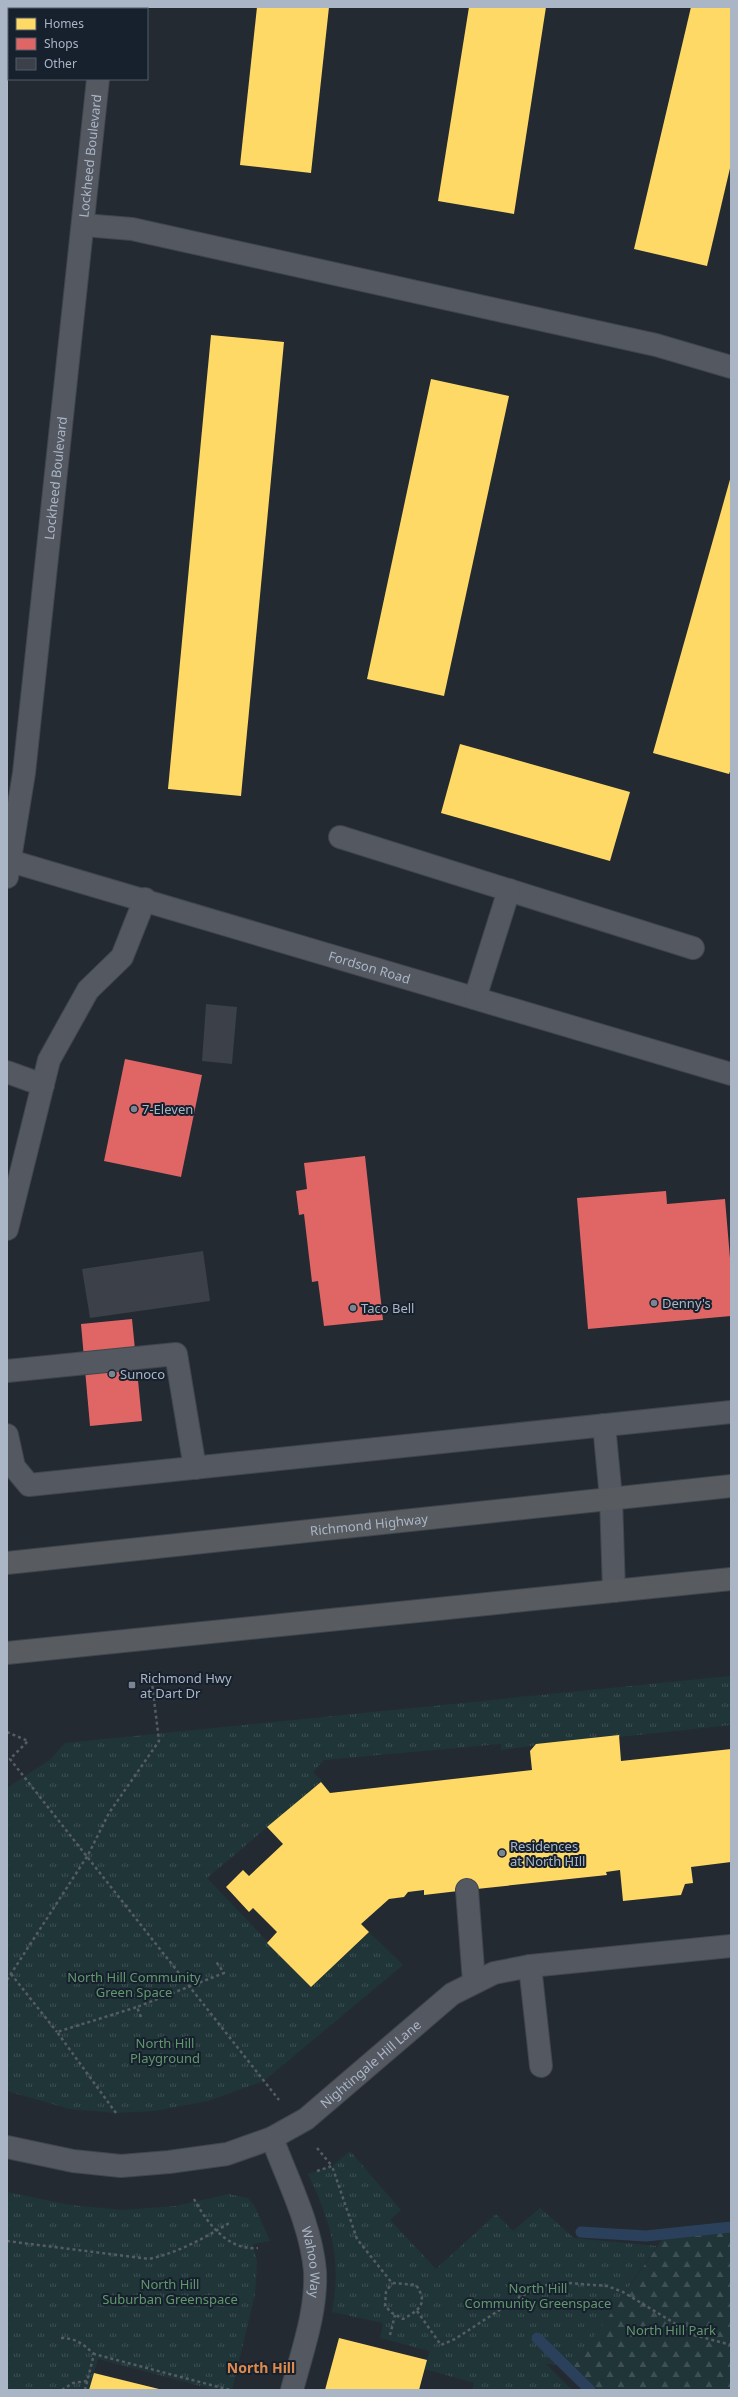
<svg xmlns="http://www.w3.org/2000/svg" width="738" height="2397" font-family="'Noto Sans',sans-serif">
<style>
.forest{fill:url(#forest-firs)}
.park{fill:url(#park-tufts)}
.homes{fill:#ffd966}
.shops{fill:#e06666}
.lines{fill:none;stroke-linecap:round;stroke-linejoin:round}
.stream{stroke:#2b415b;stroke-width:11}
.building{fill:#3b4049}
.minor-casing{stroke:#41464d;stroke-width:24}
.highway-casing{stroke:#3f454e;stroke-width:24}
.path{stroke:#565c64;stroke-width:2.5;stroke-dasharray:3 3;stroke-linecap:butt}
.minor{stroke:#535861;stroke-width:22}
.highway{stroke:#585c60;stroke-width:22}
.poi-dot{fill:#7b8492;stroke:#17202d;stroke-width:1.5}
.labels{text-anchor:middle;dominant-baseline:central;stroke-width:4;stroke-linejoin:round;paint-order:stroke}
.street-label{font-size:13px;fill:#aab5c6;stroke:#17202d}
.poi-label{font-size:13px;fill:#aab5c6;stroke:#17202d;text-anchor:start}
.park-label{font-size:13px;fill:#60986c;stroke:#17202d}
.neighbourhood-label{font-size:14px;font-weight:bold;fill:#de8a4d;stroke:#17202d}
</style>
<defs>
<pattern id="forest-firs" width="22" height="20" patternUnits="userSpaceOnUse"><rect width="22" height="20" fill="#203538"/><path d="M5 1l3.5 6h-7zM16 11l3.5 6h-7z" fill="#3e5053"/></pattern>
<pattern id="park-tufts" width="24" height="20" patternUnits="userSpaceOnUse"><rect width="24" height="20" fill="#203538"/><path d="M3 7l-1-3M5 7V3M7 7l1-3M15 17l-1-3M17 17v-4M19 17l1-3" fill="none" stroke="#3e5053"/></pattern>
</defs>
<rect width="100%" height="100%" fill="#232a32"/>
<!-- forest -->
<path class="forest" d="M731,2228v162h-133l-24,-24 90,-129z"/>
<!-- park -->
<g class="park">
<path d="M730,1676l1,49 -112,12 -1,-2 -117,15v-6l-177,16 -11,12 9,9 -115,97 104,109 58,-55 34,33 -139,116 -56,20 -54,10 -38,2 -46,-4 -63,-18v-303l44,-29 14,-16z"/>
<path d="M350,2151l51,59 -11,10 46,49 60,-55 17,17 27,-23 34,30 83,8 -83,120 -28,-2 26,26h-100l2,-7 -50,-14 6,-18 -50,-13 3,-15 -51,-11c10,-55 -1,-89 -24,-138l24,-8z"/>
<path d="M7,2192l64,13 51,5 53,-4 54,-12 19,4 7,9 15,34 -17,3 4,18 -2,32 -23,96h-17l-117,-31 -9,31h-82z"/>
</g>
<!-- homes -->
<g class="homes">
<path d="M257,7h72l-18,166 -71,-8z"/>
<path d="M469,7h77l-32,207 -76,-13z"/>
<path d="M691,7h40v157l-24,102 -73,-17z"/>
<path d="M211,335l73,7 -43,454 -73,-7z"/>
<path d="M431,379l78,17 -65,300 -77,-17z"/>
<path d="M731,476v293l-2,5 -76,-21z"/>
<path d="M460,744l170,48 -20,69 -169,-48z"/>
<path d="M619,1735l2,26 110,-12v113l-40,5 2,16 -8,1 -4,11 -58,6 -3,-31 -14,2 1,3 -140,15 -43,5v-5l-16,2 -4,5 -15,2 -28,25 8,8 -58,55 -44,-44 10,-11 -24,-24 -4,4 -23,-25 17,-17 6,6 34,-32 -16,-17 54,-45 9,11 202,-23 -2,-19 6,-7z"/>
<path d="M339,2338l88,22 -8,30h-94z"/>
<path d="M94,2373l65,16v1h-70z"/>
</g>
<!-- shops -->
<g class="shops">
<path d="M125,1059l77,16 -21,102 -77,-16z"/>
<path d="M365,1156l18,164 -59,6 -6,-45 -6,1 -8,-68 -5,1 -3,-24 11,-2 -3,-26z"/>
<path d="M666,1191l1,13 58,-5 6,71v46l-143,13 -11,-131z"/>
<path d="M132,1319l10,102 -52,5 -9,-102z"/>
</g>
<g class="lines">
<!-- stream -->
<g class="stream">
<path d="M581,2232l65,4 85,-9"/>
<path d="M537,2338l53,52"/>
</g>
</g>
<!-- building -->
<g class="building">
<path d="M206,1004l31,3 -5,57 -30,-3z"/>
<path d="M203,1251l7,50 -120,17 -8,-49z"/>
</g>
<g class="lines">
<!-- minor casing -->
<g class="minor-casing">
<g id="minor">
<path d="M105,9v-2"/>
<path d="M84,225l48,4 524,116 75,22"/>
<path d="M340,837l353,111"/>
<path id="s1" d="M7,860l724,214"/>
<path id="s2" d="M7,877l17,-104 74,-694"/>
<path d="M475,998l34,-108"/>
<path d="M7,1072l36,13"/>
<path d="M7,1229l42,-169 39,-70 34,-33 23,-58"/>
<path d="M7,1371l169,-17 19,114"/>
<path d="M604,1425l7,73 3,93"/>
<path d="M7,1435l7,32 15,18 702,-73"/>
<path d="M467,1890l7,92"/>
<path d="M530,1966l11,100"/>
<path id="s3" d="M272,2138c16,43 39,87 43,133 2,40 -13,81 -23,119"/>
<path id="s4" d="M7,2147l66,14 48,5 48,-4 58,-8 45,-16 34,-19 146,-125 42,-21 36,-7 201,-20"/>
</g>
</g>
<!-- highway casing -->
<g class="highway-casing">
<g id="highway">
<path id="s5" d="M7,1563l724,-77"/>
<path d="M7,1653l724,-74"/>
</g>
</g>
<!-- path -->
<g class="path">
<path d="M7,1732l21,9 -18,18 269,341"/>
<path d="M11,1974l46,58"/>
<path d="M7,1980l81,-125 21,-42 50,-72 -8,-67"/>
<path d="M141,2017l-4,-10 87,-34 -9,-13"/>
<path d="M116,2113l-59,-81 80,-25"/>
<path d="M317,2148l15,18"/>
<path d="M317,2171l15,-5 25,73 35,44 24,2c13,19 3,25 -13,34l-11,-6 -7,-7 1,-14 6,-9"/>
<path d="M194,2199c13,24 34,52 64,49"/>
<path d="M7,2241l142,18c31,-7 55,-21 82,-37"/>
<path d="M417,2311l24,34 14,-6 66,-43 26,-11 22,-2 38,3 16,6 71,43 37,10"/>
<path d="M390,2335l5,-20"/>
<path d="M61,2338c15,0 22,6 33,16"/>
<path d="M62,2390l11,-7 14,-2"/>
<path d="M85,2390l9,-36 136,36"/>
</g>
<!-- minor -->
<use href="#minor" class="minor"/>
<!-- highway -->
<use href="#highway" class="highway"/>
</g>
<!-- markers -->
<g class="poi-dot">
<circle cx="134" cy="1109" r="4"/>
<circle cx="654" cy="1303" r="4"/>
<circle cx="353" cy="1308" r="4"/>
<circle cx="112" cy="1374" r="4"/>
<rect x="128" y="1681" width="8" height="8" rx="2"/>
<circle cx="502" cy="1853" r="4"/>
</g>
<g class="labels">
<!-- street labels -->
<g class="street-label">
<text stroke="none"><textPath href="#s2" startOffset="726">Lockheed Boulevard</textPath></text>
<text stroke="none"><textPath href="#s2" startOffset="402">Lockheed Boulevard</textPath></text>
<text stroke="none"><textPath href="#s1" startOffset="378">Fordson Road</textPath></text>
<text stroke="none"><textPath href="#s5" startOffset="364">Richmond Highway</textPath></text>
<text stroke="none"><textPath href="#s4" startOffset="394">Nightingale Hill Lane</textPath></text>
<text stroke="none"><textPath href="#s3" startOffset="131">Wahoo Way</textPath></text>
</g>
<!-- poi labels -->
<g class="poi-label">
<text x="142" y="1109">7-Eleven</text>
<text x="662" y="1303">Denny's</text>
<text x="361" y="1308">Taco Bell</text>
<text x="120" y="1374">Sunoco</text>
<text x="140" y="1678">Richmond Hwy<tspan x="140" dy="15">at Dart Dr</tspan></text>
<text x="510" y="1846">Residences<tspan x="510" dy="15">at North HIll</tspan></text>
</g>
<!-- park labels -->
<g class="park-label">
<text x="134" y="1977">North Hill Community<tspan x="134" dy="15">Green Space</tspan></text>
<text x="165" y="2043">North Hill<tspan x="165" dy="15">Playground</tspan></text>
<text x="170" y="2284">North Hill<tspan x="170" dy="15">Suburban Greenspace</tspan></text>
<text x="538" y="2288">North Hill<tspan x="538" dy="15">Community Greenspace</tspan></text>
<text x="671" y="2330">North Hill Park</text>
</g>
<!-- neighbourhood labels -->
<g class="neighbourhood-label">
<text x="261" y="2367">North Hill</text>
</g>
</g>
<!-- border -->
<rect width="738" height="2397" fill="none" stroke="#aab5c6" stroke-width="16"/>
<!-- legend -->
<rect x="8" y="8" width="140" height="72" fill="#17202d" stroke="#525c6a"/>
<rect x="16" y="18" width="20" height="12" fill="#ffd966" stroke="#525c6a"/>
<text x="44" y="28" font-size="12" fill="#aab5c6">Homes</text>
<rect x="16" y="38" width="20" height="12" fill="#e06666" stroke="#525c6a"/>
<text x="44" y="48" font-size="12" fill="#aab5c6">Shops</text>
<rect x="16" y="58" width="20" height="12" fill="#3b4049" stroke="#525c6a"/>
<text x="44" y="68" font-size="12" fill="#aab5c6">Other</text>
</svg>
